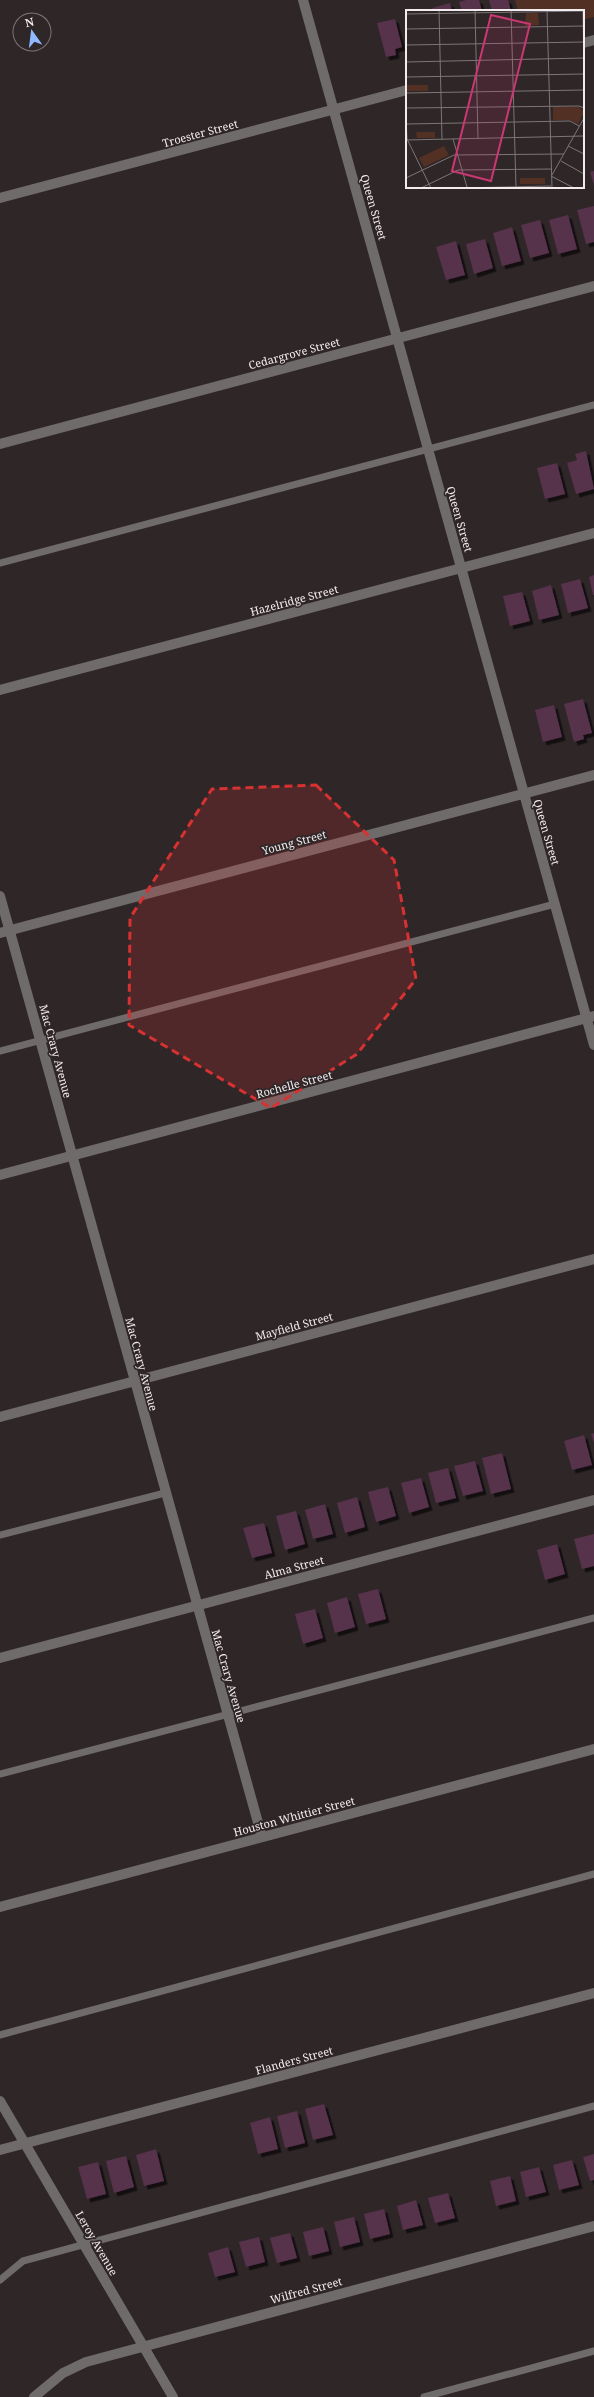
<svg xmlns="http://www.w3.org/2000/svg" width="594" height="2397" font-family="'Noto Serif',serif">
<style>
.green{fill:#533024}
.building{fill:#56314b;filter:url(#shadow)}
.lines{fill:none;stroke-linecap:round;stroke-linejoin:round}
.service{stroke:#706b6b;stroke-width:7}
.minor{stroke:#706b6b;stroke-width:10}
.tertiary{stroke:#706b6b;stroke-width:10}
.marked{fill:#d73232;fill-opacity:0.2;stroke:#d73232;stroke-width:3;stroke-dasharray:8 5;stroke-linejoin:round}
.labels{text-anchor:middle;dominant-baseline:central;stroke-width:3.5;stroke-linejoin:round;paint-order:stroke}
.street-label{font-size:11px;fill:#f3ecee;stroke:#2f2628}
.inset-road{fill:none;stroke:#7d7577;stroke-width:1}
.view{fill:#c93871;fill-opacity:0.15;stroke:#c93871;stroke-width:2}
.inset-edge{fill:none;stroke:#f3ecee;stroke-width:2}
</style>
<defs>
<filter id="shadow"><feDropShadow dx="3.5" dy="3.5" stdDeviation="0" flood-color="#0009"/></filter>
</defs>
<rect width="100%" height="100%" fill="#2f2628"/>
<!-- green -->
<path class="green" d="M515,0h79v17l-11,3v-9h-65z"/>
<!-- building -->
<g class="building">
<path d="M466,0h13l3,11h-20l-3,-9z"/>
<path d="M489,0h19l3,11h-19z"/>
<path d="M450,3l2,8h-19l-1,-3z"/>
<path d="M395,19l7,28 -7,2 1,6 -10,2 -9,-34z"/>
<path d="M594,171v14l-4,-13z"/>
<path d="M594,206v36l-8,2 -9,-34z"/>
<path d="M568,215l9,34 -19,5 -9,-34z"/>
<path d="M540,220l9,33 -19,5 -9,-33z"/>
<path d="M512,227l9,34 -19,5 -9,-33z"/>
<path d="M485,239l8,29 -19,6 -8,-30z"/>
<path d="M456,241l9,34 -19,5 -10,-33z"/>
<path d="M586,451l8,38 -18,5 -9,-31 10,-3 -2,-6z"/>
<path d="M557,463l8,31 -20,5 -8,-31z"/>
<path d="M594,575v20h-1l-4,-18z"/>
<path d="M580,579l8,29 -20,5 -7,-29z"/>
<path d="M551,585l8,30 -20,5 -7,-29z"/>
<path d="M522,592l8,29 -20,5 -7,-30z"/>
<path d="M583,699l9,34 -9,2 1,4 -10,3 -10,-38z"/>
<path d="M554,705l8,32 -19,5 -8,-32z"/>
<path d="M594,1433v10l-3,-9z"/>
<path d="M584,1435l8,30 -20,5 -8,-29z"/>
<path d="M502,1453l9,36 -20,5 -9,-36z"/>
<path d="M475,1461l8,30 -20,5 -9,-30z"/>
<path d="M448,1468l8,30 -20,5 -8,-30z"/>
<path d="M421,1478l8,29 -20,6 -8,-30z"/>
<path d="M388,1487l8,29 -20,6 -8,-30z"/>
<path d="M357,1497l8,30 -20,6 -8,-30z"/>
<path d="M325,1504l8,30 -20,5 -8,-29z"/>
<path d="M296,1511l9,33 -20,6 -9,-34z"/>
<path d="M264,1523l8,30 -20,5 -9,-30z"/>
<path d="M594,1534v32l-12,3 -8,-30z"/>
<path d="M557,1544l8,30 -20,6 -8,-30z"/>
<path d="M378,1589l8,30 -20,5 -8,-30z"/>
<path d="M347,1597l8,30 -20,6 -8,-30z"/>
<path d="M315,1609l8,29 -20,6 -8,-30z"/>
<path d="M324,2104l9,31 -20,5 -8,-31z"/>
<path d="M297,2111l8,32 -20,5 -8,-32z"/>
<path d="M270,2117l8,32 -20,5 -8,-31z"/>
<path d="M156,2149l8,32 -20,5 -8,-31z"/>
<path d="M594,2154v26l-4,1 -7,-24z"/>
<path d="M126,2156l8,31 -20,6 -8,-32z"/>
<path d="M572,2160l7,25 -20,5 -6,-25z"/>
<path d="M98,2162l8,32 -19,5 -9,-32z"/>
<path d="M539,2167l7,25 -20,5 -6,-25z"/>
<path d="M510,2176l6,25 -20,5 -6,-25z"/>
<path d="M448,2193l7,25 -20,5 -7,-25z"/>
<path d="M416,2200l7,25 -20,5 -6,-24z"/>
<path d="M384,2209l6,25 -20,5 -6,-25z"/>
<path d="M354,2217l6,25 -20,5 -6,-25z"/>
<path d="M323,2227l6,24 -20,5 -6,-24z"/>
<path d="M290,2233l7,25 -20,5 -7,-25z"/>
<path d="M259,2237l6,25 -19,5 -7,-25z"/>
<path d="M228,2247l7,25 -20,5 -7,-24z"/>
</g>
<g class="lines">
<!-- service -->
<g class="service">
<path d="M0,563l594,-158"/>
<path d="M0,1051l555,-147"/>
<path d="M0,1535l165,-42"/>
<path d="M0,1774l594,-156"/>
<path d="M0,2035l594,-161"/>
<path d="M0,2280l23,-19 571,-155"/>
<path d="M424,2397l170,-46"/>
</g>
<!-- minor -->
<g class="minor">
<path d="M303,0l291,1045"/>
<path d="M583,43l11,-3"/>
<path d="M0,198l407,-108"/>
<path d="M0,444l594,-158"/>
<path d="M0,690l594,-157"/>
<path d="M0,896l262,941"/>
<path d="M0,933l594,-158"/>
<path d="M0,1175l594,-159"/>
<path d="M0,1417l594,-158"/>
<path d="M0,1658l594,-158"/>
<path d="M0,2101l173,296"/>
<path d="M0,2150l594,-157"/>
<path d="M34,2397l29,-24 23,-11 508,-136"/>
</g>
<!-- tertiary -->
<path class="tertiary" d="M0,1907l594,-158"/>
</g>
<!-- marked area -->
<path class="marked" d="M316,785l78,75 22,119 -59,75 -86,54 -142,-83 1,-107 82,-129z"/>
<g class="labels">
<!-- street labels -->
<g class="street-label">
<text transform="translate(200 133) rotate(-15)">Troester Street</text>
<text transform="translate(374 207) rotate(74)">Queen Street</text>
<text transform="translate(294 353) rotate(-15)">Cedargrove Street</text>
<text transform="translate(460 519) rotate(74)">Queen Street</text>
<text transform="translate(294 600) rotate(-15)">Hazelridge Street</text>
<text transform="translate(547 832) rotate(74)">Queen Street</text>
<text transform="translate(294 842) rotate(-15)">Young Street</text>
<text transform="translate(56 1051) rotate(75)">Mac Crary Avenue</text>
<text transform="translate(294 1084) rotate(-15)">Rochelle Street</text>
<text transform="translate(294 1326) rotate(-15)">Mayfield Street</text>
<text transform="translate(142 1364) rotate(75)">Mac Crary Avenue</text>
<text transform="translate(294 1567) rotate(-15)">Alma Street</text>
<text transform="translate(229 1676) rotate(74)">Mac Crary Avenue</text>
<text transform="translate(294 1816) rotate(-15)">Houston Whittier Street</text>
<text transform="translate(294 2060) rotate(-15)">Flanders Street</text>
<text transform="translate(97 2243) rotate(60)">Leroy Avenue</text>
<text transform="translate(306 2290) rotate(-15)">Wilfred Street</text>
</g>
</g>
<!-- overview -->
<g transform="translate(406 10)">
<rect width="178" height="178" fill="#2f2628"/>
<path d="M120,3h12l1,12 -14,1zM1,75h21v6h-21zM147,97h26l5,5 -6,12 -8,-4h-17zM10,122h19v6h-18zM38,136l5,9 -25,12 -5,-9zM114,168h25v6h-25z" fill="#533024"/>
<path class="inset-road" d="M33,0l3,130M69,0l3,129M105,0l5,178M141,1l5,177M177,1l1,53M0,4l178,-3M0,19l178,-3M0,35l178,-3M0,52l178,-4M0,67l178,-3M0,83l178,-3M0,98l173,-2 5,2M0,108l1,21 24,49M0,114l164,-3 9,5M47,129l14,48M0,130l178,-4M162,136l16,8M155,151l23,13M146,165l32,-57M145,166l23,12M0,168l48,-23 110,-1M15,178l37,-18 93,-1M53,178l92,-2"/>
<path class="view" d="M85,5l39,9 -39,157 -39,-10z"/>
<rect width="178" height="178" class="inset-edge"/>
</g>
<!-- north arrow -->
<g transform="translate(32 32) rotate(346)"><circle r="19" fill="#2f2628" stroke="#7d7577"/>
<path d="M0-3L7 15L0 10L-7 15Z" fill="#8fb8fd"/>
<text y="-6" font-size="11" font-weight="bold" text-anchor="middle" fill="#f3ecee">N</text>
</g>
</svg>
